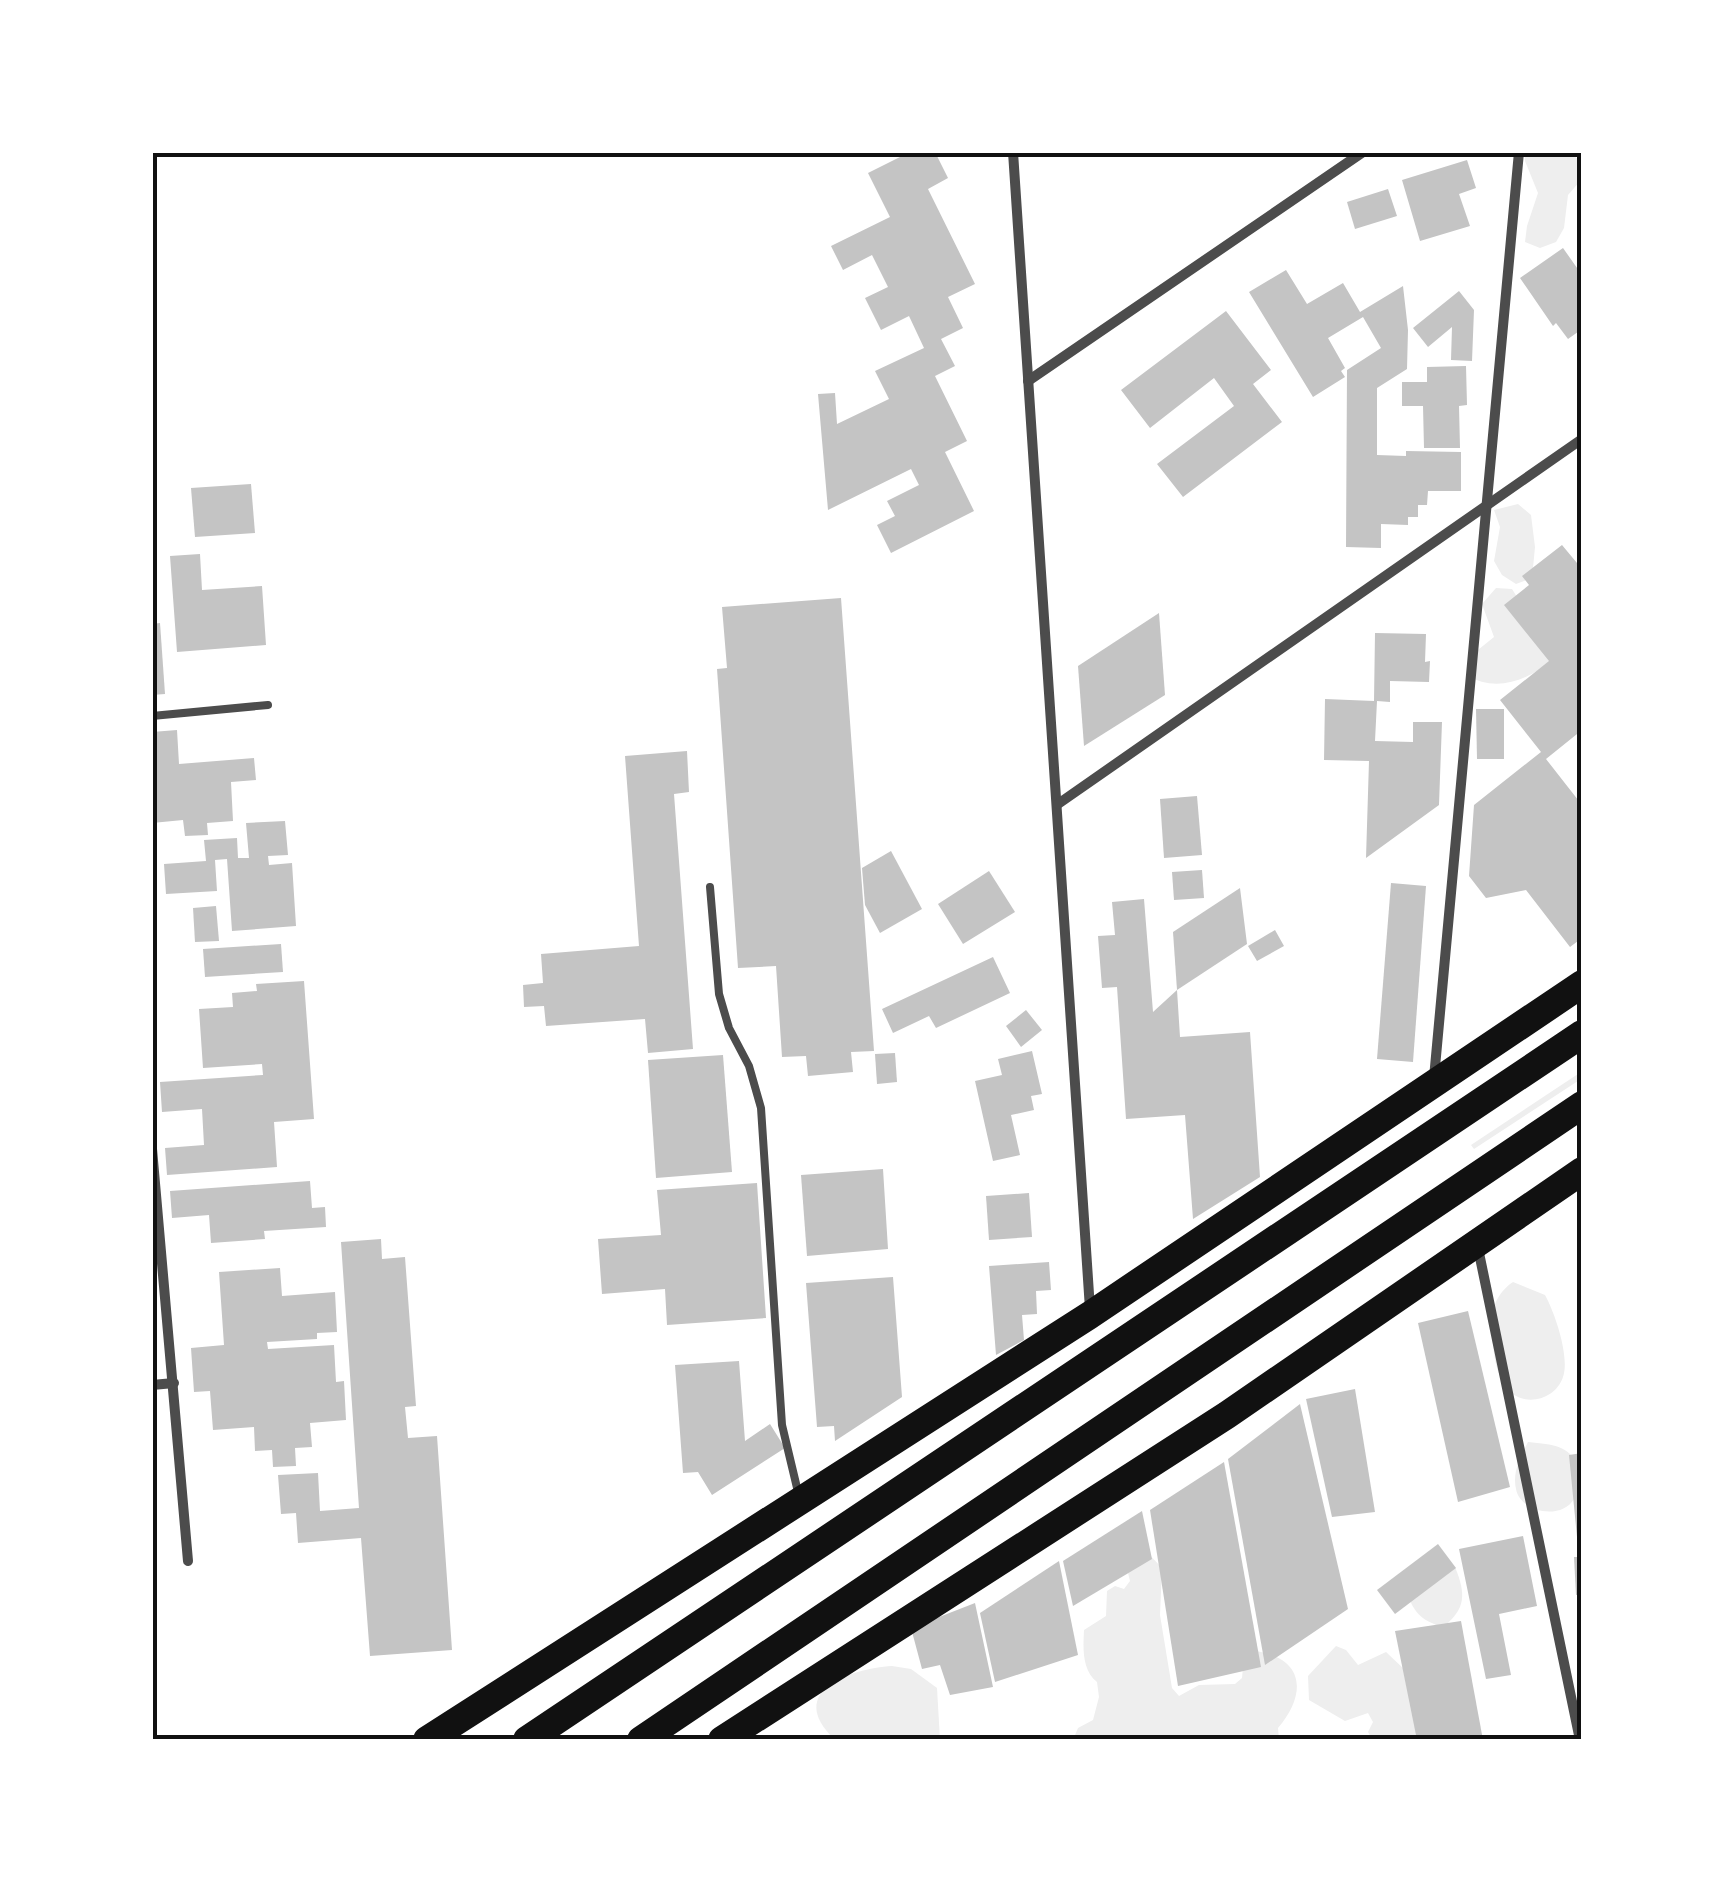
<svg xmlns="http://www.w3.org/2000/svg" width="1734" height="1892" font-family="'Public Sans',sans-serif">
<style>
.green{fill:#eee}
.building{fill:#c4c4c4}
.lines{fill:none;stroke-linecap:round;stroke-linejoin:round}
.service{stroke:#4c4c4c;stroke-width:8}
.minor{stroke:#4c4c4c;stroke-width:10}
.trunk{stroke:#111;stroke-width:28}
.neatline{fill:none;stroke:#111;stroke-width:4}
</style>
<rect width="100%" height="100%" fill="#fff"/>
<!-- green -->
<g class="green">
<path d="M1525,153h47l9,10v17l-13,15 -4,33 -8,14 -16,6 -15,-6 2,-16 11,-33 -13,-32z"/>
<path d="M1518,504l13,11 4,32 -3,31 -16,6 -14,-9 -8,-14 6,-34 -6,-17z"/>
<path d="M1496,588l16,1 43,69c-25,21 -58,36 -88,17l1,-17 26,-21 -12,-33z"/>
<path d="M1581,1072v7l-107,70 -3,-4z"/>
<path d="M1513,1282l32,13c10,18 25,62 18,82 -8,24 -41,31 -56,11 -12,-15 -13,-34 -15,-52 -2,-22 2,-41 21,-54z"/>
<path d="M1528,1442c27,3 37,2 53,25 -2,9 -2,25 -7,32 -13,22 -54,13 -58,-10 -4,-17 5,-33 12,-47z"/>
<path d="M1144,1549l18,19 -2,47 12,73 7,8 20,-11 36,-1 7,-6 1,-11 12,-16c50,7 52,43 23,77l1,11 -206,1 5,-12 15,-8 6,-23 -2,-15c-15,-12 -14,-33 -13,-52l22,-14 1,-25 8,-5 9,3 6,-8 -4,-16z"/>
<path d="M1455,1567c11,27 11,42 -12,60 -21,-6 -29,-14 -36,-34z"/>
<path d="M1336,1646l10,4 12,15 28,-13 20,19 12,68h-46l-4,-7 5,-10 -5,-9 -23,8 -36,-21 -1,-24z"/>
<path d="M892,1666l19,3 26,19 3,52 -106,-1c-49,-48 15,-70 58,-73z"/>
</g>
<!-- building -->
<g class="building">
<path d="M910,152h25l13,26 -20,11 47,95 -27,13 15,31 -22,11 14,27 -20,10 32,65 -22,11 29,59 -83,42 -14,-28 18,-9 -8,-15 32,-16 -8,-16 -83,41 -10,-116 17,-1 2,31 52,-25 -14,-28 49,-23 -15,-32 -28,14 -16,-32 23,-11 -16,-32 -29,15 -12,-24 59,-29 -22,-44z"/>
<path d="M1467,160l9,28 -17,6 11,32 -50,15 -18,-61z"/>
<path d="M1388,189l9,27 -42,13 -8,-27z"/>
<path d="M1563,248l19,27v54l-14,10 -12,-16 -3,3 -33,-48z"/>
<path d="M1286,270l21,34 36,-21 17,29 43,-26 5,44 -1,39 -30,19v67l29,1v-5l55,1v39h-33l-1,14h-9v12h-10v8l-27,-1v24l-35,-1 1,-177 34,-22 -18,-31 -35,21 17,30 -4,3 4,6 -32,20 -64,-105z"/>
<path d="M1459,291l15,19 -2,51 -21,-1 1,-33 -24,20 -15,-19z"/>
<path d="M1226,311l45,59 -18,14 29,38 -99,75 -26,-33 77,-58 -20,-28 -64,50 -29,-38z"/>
<path d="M1466,366l1,39 -8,1 1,42h-36l-1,-42h-21v-24h25v-15z"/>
<path d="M251,484l4,49 -60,4 -4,-49z"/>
<path d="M1562,545l20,24v161l-36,29 36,46v133l-12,9 -44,-57 -40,8 -17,-22 5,-71 67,-53 -41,-52 49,-39 -45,-56 25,-20 -7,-9z"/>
<path d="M200,554l2,36 60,-4 4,59 -89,7 -7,-96z"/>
<path d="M841,598l33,453 -23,1 2,20 -45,4 -2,-20 -24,1 -6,-91 -38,2 -21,-299 10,-1 -5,-61z"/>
<path d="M1159,613l6,82 -81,51 -6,-80z"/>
<path d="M160,623l5,71 -13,1v-71z"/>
<path d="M1375,633l51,1 -1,28 5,-1 -1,21 -39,-1v21l-13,-1 -2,40 38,1v-20h29l-3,83 -73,53 3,-97 -45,-1 1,-61 49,2z"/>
<path d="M1476,709h28v50h-27z"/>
<path d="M177,730l2,34 75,-6 2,22 -25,2 2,39 -26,2 1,12 -23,1 -2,-16 -31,3v-91z"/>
<path d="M687,751l2,41 -15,2 19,255 -45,4 -3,-34 -99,7 -2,-20 -20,1 -1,-22 20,-2 -2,-29 98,-8 -14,-190z"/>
<path d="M1197,796l5,59 -38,3 -4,-59z"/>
<path d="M285,821l3,34 -20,1 1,9 23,-2 4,63 -64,5 -5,-72 -12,1 2,31 -51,3 -2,-30 42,-3 -2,-21 33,-2 1,20h11l-3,-35z"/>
<path d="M891,851l31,58 -42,24 -15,-28 -3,-37z"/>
<path d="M1202,870l2,28 -30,2 -2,-28z"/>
<path d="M989,871l26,41 -52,32 -25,-40z"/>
<path d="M1391,883l35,3 -13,176 -36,-3z"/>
<path d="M1240,888l7,56 -70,46 -4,-58z"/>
<path d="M1144,899l9,113 24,-22 3,47 70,-5 10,145 -67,42 -8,-104 -59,4 -9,-132 -15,1 -4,-52 17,-1 -3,-33z"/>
<path d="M216,906l3,35 -24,1 -2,-34z"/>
<path d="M1275,930l9,16 -27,15 -9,-15z"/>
<path d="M281,944l2,28 -78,5 -2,-28z"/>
<path d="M993,957l17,36 -74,35 -7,-12 -36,17 -11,-24z"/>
<path d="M304,981l10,138 -40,3 3,45 -110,8 -2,-27 39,-3 -2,-36 -40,3 -2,-30 103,-7 -1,-11 -59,4 -4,-59 34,-2 -1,-14 25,-2 -1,-7z"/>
<path d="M1026,1010l16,20 -21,17 -15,-21z"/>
<path d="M1032,1051l10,43 -11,2 3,14 -23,5 9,40 -27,6 -18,-80 27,-6 -4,-16z"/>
<path d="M895,1053l2,29 -20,2 -2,-30z"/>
<path d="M723,1055l9,117 -76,6 -8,-118z"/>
<path d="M883,1169l5,80 -81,7 -6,-81z"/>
<path d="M310,1181l2,27 13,-1 1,20 -62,4 1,8 -54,4 -2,-28 -37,3 -2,-27z"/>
<path d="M757,1183l9,135 -99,7 -2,-36 -63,5 -4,-55 63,-4 -4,-45z"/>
<path d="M1029,1193l3,44 -43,3 -3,-44z"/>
<path d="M381,1239l1,20 23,-2 11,149 -11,1 3,31 29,-2 15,214 -82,6 -9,-118 -63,5 -2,-30 -15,1 -3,-39 40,-2 2,38 39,-3 -18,-266z"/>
<path d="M1049,1262l2,28 -15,1 1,23 -15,1 2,25 -28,15 -7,-89z"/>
<path d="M280,1268l2,28 53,-4 2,40 -20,1v6l-50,3 1,7 66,-4 2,37 8,-1 2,39 -36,3 2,24 -17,1 1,18 -23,1 -1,-17 -17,1 -1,-24 -41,3 -3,-39 -16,1 -3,-44 33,-3 -5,-73z"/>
<path d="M893,1277l9,120 -67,44 -1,-15 -17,1 -11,-144z"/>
<path d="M1468,1311l42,176 -52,15 -40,-179z"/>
<path d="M739,1361l6,80 25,-17 15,24 -73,47 -14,-23 -15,1 -8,-108z"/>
<path d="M1355,1389l20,123 -43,5 -26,-118z"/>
<path d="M1300,1404l48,205 -83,56 -37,-206z"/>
<path d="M1582,1453v84h-5l-8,-82z"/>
<path d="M1224,1462l37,205 -83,19 -28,-176z"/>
<path d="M1142,1511l10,48 -79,47 -10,-45z"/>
<path d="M1523,1536l14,70 -38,8 12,61 -25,4 -27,-130z"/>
<path d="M1438,1544l18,24 -61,46 -18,-24z"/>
<path d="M1574,1557h8v37l-6,1z"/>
<path d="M1059,1561l19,94 -83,27 -15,-69z"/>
<path d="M975,1603l18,84 -43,8 -10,-30 -18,4 -11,-41z"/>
<path d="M1461,1621l22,119h-66l-22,-109z"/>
</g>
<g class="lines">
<!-- service -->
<g class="service">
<path d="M152,716l116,-11"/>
<path d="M710,887l9,107 10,34 20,38 12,42 21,317 16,67"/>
</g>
<!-- minor -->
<g class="minor">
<path d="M1013,152l77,1157"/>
<path d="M1028,381l335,-229"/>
<path d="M1058,804l524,-365"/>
<path d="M1434,1078l85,-926"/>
<path d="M152,1149l36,412"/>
<path d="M1478,1248l102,492"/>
<path d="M152,1385l22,-2"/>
</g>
<!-- trunk -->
<g class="trunk">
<path d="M427,1740l663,-425 492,-331"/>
<path d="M527,1740l1055,-706"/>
<path d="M641,1740l941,-635"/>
<path d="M722,1740l505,-325 355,-244"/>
</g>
</g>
<!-- border -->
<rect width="1734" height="1892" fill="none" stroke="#ffffff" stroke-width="310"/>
<rect x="155" y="155" width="1424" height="1582" class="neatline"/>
</svg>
